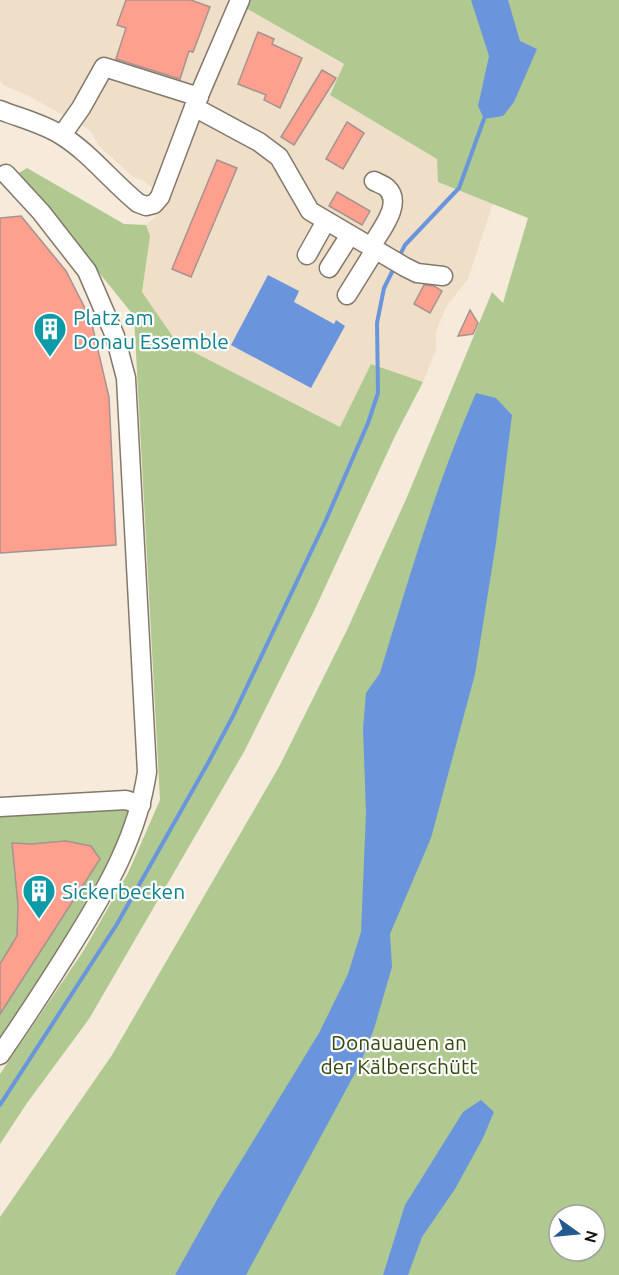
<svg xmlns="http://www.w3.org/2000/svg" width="619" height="1275" font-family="Ubuntu,sans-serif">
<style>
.built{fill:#efdfc9}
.green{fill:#b0c991;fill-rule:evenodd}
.water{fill:#6a95dc}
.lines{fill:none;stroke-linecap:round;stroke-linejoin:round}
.stream{stroke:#6a95dc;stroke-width:4}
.building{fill:#ffa08f;stroke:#a6928f;stroke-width:1.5}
.minor-casing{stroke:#83796b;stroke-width:21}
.minor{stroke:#fff;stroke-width:18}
.labels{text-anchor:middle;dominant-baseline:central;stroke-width:4.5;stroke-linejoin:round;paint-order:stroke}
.culture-label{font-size:21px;fill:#0d838f;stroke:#fff;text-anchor:start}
.park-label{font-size:21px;fill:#354a0e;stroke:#fff}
</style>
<rect width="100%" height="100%" fill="#f6eada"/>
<!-- built -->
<path class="built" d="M0,0h228l16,7 100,58 -14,29 166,100 -28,85 -22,28 -10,25v18l-13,32 -52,-18 -31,63 -162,-83 -36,-52 7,-56 -3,-11 15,-13 4,-14 -21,-17 -11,-4 -34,-31 -9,-16 -63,-35 -24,-10 -3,-5z"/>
<!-- green -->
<g class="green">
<path d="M247,0h372v1275h-619v-58l112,-162 168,-290 67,-135 60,-133 85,-205 11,11 25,-85 -90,-36 -1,-23 -107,-64 14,-31 -100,-57zM559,1215h36v36h-36z"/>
<path d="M27,168l97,56 22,1 4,11 -8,56 36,52 162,83 31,-63 52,18 -27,52 -81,175 -70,141 -156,269 -62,84 -27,41v-70l84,-124 44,-77 32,-73 -26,-484 -115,-143z"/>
<path d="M124,807l9,6 -29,72 -104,161v-234z"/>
</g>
<!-- water -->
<g class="water">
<path d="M471,0h37l12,41 17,8 -23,53 -11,14 -19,3 -6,-13 11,-50z"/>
<path d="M268,275l31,16 -5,11 40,22 2,-4 9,6 -34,62 -80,-43z"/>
<path d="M476,393l20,5 16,17 -16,128 -21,131 -44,164 -41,96 2,33 -18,62 -14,35 -114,211h-71l42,-75 102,-167 29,-59 13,-42 5,-119 -3,-84 3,-36 14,-20c29,-95 56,-189 96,-280z"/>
<path d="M481,1100l13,12 -11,26 -28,51 -33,48 -14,38h-25l22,-70 58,-93z"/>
</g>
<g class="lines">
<!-- stream -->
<g class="stream">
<path d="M398,259l7,-14 54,-57 25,-69"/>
<path d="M0,1105l117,-181 91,-161 25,-47 93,-196 42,-97 10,-30 -1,-70 7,-35 10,-20"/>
</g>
</g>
<!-- building -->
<g class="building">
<path d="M126,0h65l19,7 -17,45 -4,-1 -9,28 -64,-20 10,-31 -9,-3z"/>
<path d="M258,32l16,7 -2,5 30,14 -22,50 -16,-8 2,-5 -28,-11z"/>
<path d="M322,70l14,8 -42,67 -13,-8z"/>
<path d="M347,122l17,11 -21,36 -17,-10z"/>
<path d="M217,160l20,8 -46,109 -19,-8z"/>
<path d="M337,192l33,19 -8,14 -33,-19z"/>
<path d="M21,216l45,55 25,49 18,77 7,148 -116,8v-335z"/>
<path d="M424,285l10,1 8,5 -12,22 -16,-9z"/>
<path d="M470,310l8,13 -5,11 -15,2z"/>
<path d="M66,841l25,5 9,13 -100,155v-50l17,-28 1,-31 -6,-62 19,1z"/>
</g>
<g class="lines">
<!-- minor casing -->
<g class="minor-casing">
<g id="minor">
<path d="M194,107l65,35 20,15 31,54 95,56 12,6 26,3"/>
<path d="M0,110c20,8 42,13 61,25 29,18 50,46 77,68l8,3 8,-2 6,-7 34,-90 46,-107"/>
<path d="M62,135l19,-27 23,-41 95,30"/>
<path d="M371,247c8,-15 33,-43 16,-59 -3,-3 -9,-5 -13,-7"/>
<path d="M307,255l19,-34"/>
<path d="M329,268l21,-33"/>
<path d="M347,295l28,-45"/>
<path d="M0,807l126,-7 15,5"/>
<path d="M0,1055c26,-38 51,-76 75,-115 33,-53 63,-106 72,-168l-21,-394 -11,-42 -28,-65 -46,-59 -35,-38"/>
</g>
</g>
<!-- minor -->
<use href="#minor" class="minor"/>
</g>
<!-- icons -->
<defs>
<g id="building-pin" transform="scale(1.725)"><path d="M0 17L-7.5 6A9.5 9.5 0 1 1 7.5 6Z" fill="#0f9aa8" stroke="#fff"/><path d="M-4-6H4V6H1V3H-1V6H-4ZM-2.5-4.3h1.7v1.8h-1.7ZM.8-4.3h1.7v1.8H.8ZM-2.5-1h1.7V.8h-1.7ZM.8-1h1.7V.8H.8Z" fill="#fff"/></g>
</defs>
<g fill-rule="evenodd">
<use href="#building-pin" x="50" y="329"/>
<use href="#building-pin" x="39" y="891"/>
</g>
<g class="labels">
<!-- culture labels -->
<g class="culture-label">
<text x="73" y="317">Platz am<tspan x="73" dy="24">Donau Essemble</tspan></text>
<text x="62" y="891">Sickerbecken</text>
</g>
<!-- park labels -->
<g class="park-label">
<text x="399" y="1042">Donauauen an<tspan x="399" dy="24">der Kälberschütt</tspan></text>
</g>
</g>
<!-- north arrow -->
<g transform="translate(577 1233) rotate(105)"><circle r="28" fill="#ffffff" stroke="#a1a09e" stroke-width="1.5"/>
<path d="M0-4.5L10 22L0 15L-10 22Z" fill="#225a91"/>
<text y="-9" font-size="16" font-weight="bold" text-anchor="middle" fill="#15110c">N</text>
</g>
</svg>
